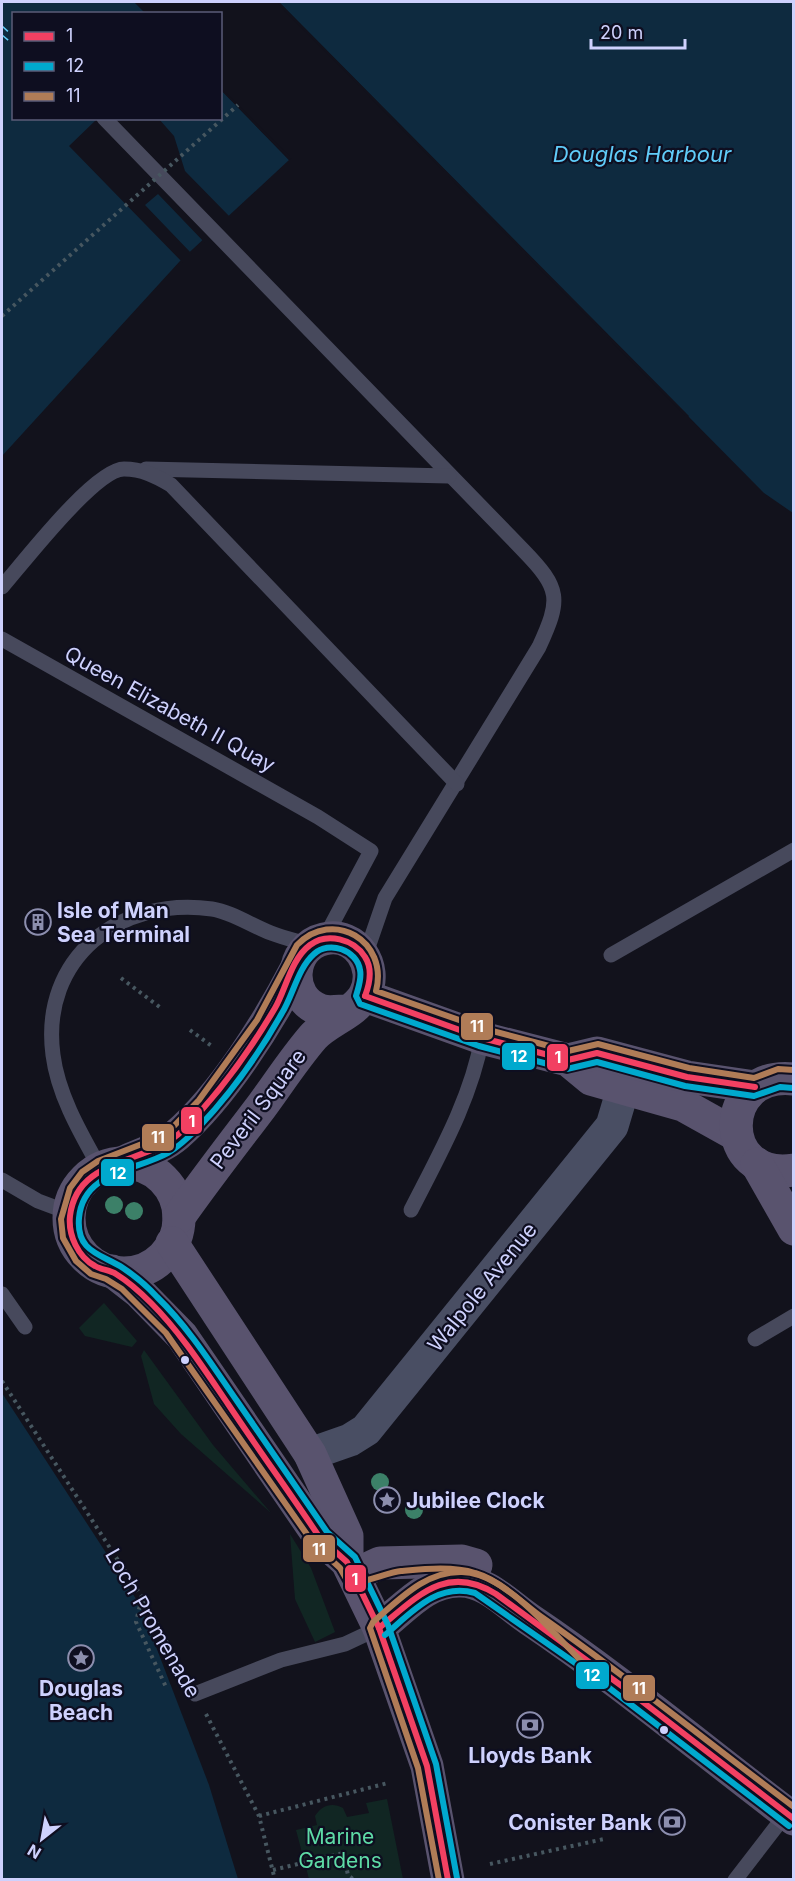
<svg xmlns="http://www.w3.org/2000/svg" width="795" height="1881" font-family="Inter,sans-serif">
<style>
.green{fill:#112623}
.water{fill:#0e2a3f}
.pier{fill:#12121c}
.lines{fill:none;stroke-linecap:round;stroke-linejoin:round}
.ferry{stroke:#60ccf9;stroke-width:1.5;stroke-dasharray:8 6;stroke-linecap:butt}
.path{stroke:#475760;stroke-width:4;stroke-dasharray:3 4.5;stroke-linecap:butt}
.service{stroke:#47495c;stroke-width:15}
.secondary{stroke:#494e63;stroke-width:33}
.primary{stroke:#59536e;stroke-width:33}
.path-bridge{stroke:#475760;stroke-width:4;stroke-dasharray:3 4.5;stroke-linecap:butt}
.bus-1-casing{stroke:#0e0e20;stroke-width:10}
.bus-2-casing{stroke:#0e0e20;stroke-width:10}
.bus-3-casing{stroke:#0e0e20;stroke-width:10}
.bus-1{stroke:#f24062;stroke-width:6}
.bus-2{stroke:#00a9ce;stroke-width:6}
.bus-3{stroke:#b07c57;stroke-width:6}
.tree{fill:#3c8068}
.bus-dot{fill:#ced1fd;stroke:#0e0e20;stroke-width:2}
.labels{text-anchor:middle;dominant-baseline:central;stroke-width:4.5;stroke-linejoin:round;paint-order:stroke}
.street-label{font-size:21px;fill:#ced1fd;stroke:#0e0e20}
.poi-label{font-size:21px;font-weight:bold;fill:#ced1fd;stroke:#0e0e20;text-anchor:start}
.park-label{font-size:21px;fill:#5edaa6;stroke:#0e0e20}
.water-label{font-size:22px;font-style:italic;fill:#60ccf9;stroke:#0e0e20}
.line-badge{stroke:#0e0e20;stroke-width:2}
.badge-label{font-size:16px;text-anchor:middle;font-weight:bold;fill:#fff}
</style>
<rect width="100%" height="100%" fill="#12121c"/>
<!-- green -->
<g class="green">
<path d="M104,1303l33,38 -5,6 -47,-11 -6,-8z"/>
<path d="M144,1350l69,95 58,68 -90,-79 -27,-30 -13,-48z"/>
<path d="M290,1534l21,34 24,64 -20,10 -20,-43z"/>
<path d="M387,1799l16,80h-94l-13,-49 21,-5 -2,-9c7,-11 17,-14 28,-8l4,9 22,-4 -3,-10z"/>
</g>
<!-- water -->
<g class="water">
<path d="M2,2h132l11,11 -131,1v104h206l1,-28 68,70 -109,101 -178,195z"/>
<path d="M279,2h514v511l-29,-20z"/>
<path d="M2,1393l138,212 69,180 29,94h-236z"/>
</g>
<!-- pier -->
<g class="pier">
<path d="M276,2h3l410,414 -2,2z"/>
<path d="M220,87l72,71 -3,2 -68,-70z"/>
<path d="M97,119h62l15,17 11,35 46,47 -26,25 -47,-49 -13,11 47,49 -9,9 -114,-117z"/>
</g>
<g class="lines">
<!-- ferry -->
<g class="ferry">
<path d="M2,26l12,11"/>
<path d="M2,35l12,10"/>
</g>
<!-- path -->
<g class="path">
<path d="M121,978l40,30"/>
<path d="M190,1030l23,17"/>
<path d="M2,1381l143,221 40,74"/>
<path d="M145,1602l-5,3 -4,17 30,65"/>
<path d="M206,1714l53,102 16,64"/>
<path d="M259,1816l129,-33"/>
<path d="M490,1864l114,-25"/>
<path d="M273,1870l70,-17 5,22 6,5"/>
</g>
<!-- service -->
<g class="service">
<path d="M104,118l419,432c38,39 38,49 16,97l-154,251 -20,58"/>
<path d="M146,469l303,7"/>
<path d="M2,587c21,-24 93,-118 122,-118 18,0 32,7 47,16l286,299"/>
<path d="M2,639l316,178 53,34 -47,88"/>
<path d="M611,955l183,-105"/>
<path d="M100,1168c-19,-34 -42,-73 -47,-113 -13,-97 67,-159 159,-146 20,3 40,17 59,24 13,5 26,8 39,12"/>
<path d="M2,1180l36,21 32,12"/>
<path d="M411,1210c28,-55 60,-111 71,-172"/>
<path d="M2,1294l23,33"/>
<path d="M755,1339l39,-23"/>
<path d="M195,1694l86,-34 64,-16 34,-16"/>
<path d="M735,1880l51,-66"/>
</g>
<!-- secondary -->
<path class="secondary" d="M310,1454l40,-14 16,-10 246,-304 11,-37"/>
<!-- primary -->
<g class="primary">
<path d="M365,996l117,42 86,22 23,19 92,26 52,29"/>
<path d="M568,1060l29,-7 90,24 68,10"/>
<path d="M794,1079c-77,-9 -77,103 0,91"/>
<path d="M124,1162c17,-8 38,-14 53,-27 46,-40 91,-112 119,-166"/>
<circle cx="124" cy="1218" r="55"/>
<path d="M757,1164l37,65"/>
<path d="M179,1217c26,-37 54,-73 82,-110 17,-23 33,-48 52,-70 14,-16 43,-24 52,-43 14,-27 -9,-63 -41,-55 -35,8 -38,59 -4,71 7,3 19,1 27,1"/>
<path d="M172,1243l138,211 37,82v26"/>
<path d="M112,1271l27,21 43,44 138,202 27,24 32,66 48,138 21,114"/>
<path d="M354,1575l26,-12 82,-2 14,4"/>
<path d="M379,1628c25,-19 46,-47 80,-47 27,-1 49,24 70,38 92,62 176,133 265,200"/>
</g>
<!-- path-bridge -->
<path class="path-bridge" d="M2,316l236,-211"/>
<!-- bus-1 casing -->
<g class="bus-1-casing">
<g id="bus-1">
<path d="M365,996c5,-13 8,-27 0,-39 -11,-18 -38,-25 -55,-12 -19,14 -24,44 -35,63 -26,44 -56,86 -93,123 -34,34 -105,25 -112,85 -2,19 8,41 25,50 7,4 15,4 21,8 13,8 25,19 35,29 30,30 53,66 77,101 30,45 62,89 92,134l27,24 32,66 48,138 21,114"/>
<path d="M365,996l117,42 86,22 29,-7 90,24 68,10"/>
<path d="M379,1628c38,-31 67,-65 117,-34l134,98 164,127"/>
</g>
</g>
<!-- bus-2 casing -->
<g class="bus-2-casing">
<g id="bus-2">
<path d="M385,1635c26,-22 52,-53 90,-42l116,81 198,152"/>
<path d="M457,1878l-21,-114 -48,-139 -33,-68 -28,-25c-30,-44 -60,-87 -90,-131 -25,-36 -48,-73 -80,-104 -10,-11 -22,-21 -34,-29 -22,-14 -47,-16 -44,-50 4,-47 57,-47 89,-65 12,-7 22,-17 31,-26 32,-34 60,-73 83,-114 11,-18 16,-45 32,-59 15,-14 43,-4 46,16 2,9 -2,18 -4,26l4,8 119,42 88,23 30,-7 88,24 69,10 26,-9 13,1"/>
</g>
</g>
<!-- bus-3 casing -->
<g class="bus-3-casing">
<g id="bus-3">
<path d="M591,1671c-31,-30 -75,-86 -116,-98 -22,-7 -51,-4 -74,-2 -13,1 -43,15 -53,11l-8,-14 -27,-25 -147,-210 -44,-44 -16,-10 -15,-5 -15,-13 -13,-23 -2,-19 9,-31 12,-16 16,-11 62,-24 13,-10 26,-27 58,-80 40,-75c36,-37 92,-4 79,46l109,38 83,22 30,-7 91,24 65,10 24,-9 16,1"/>
<path d="M439,1880l-21,-112 -48,-140 3,-6c26,-22 52,-51 89,-50 32,1 57,29 81,46 86,60 167,126 251,189"/>
</g>
</g>
<!-- bus-1 -->
<use href="#bus-1" class="bus-1"/>
<!-- bus-2 -->
<use href="#bus-2" class="bus-2"/>
<!-- bus-3 -->
<use href="#bus-3" class="bus-3"/>
</g>
<!-- trees -->
<g class="tree">
<circle cx="114" cy="1205" r="9"/>
<circle cx="134" cy="1211" r="9"/>
<circle cx="380" cy="1482" r="9"/>
<circle cx="414" cy="1510" r="9"/>
</g>
<!-- icons -->
<defs>
<g id="building-ring" transform="scale(1.35)"><circle r="9.5" fill="#0e0e20" stroke="#8c8eae" stroke-width="1.5"/><path d="M-4-6H4V6H1V3H-1V6H-4ZM-2.5-4.3h1.7v1.8h-1.7ZM.8-4.3h1.7v1.8H.8ZM-2.5-1h1.7V.8h-1.7ZM.8-1h1.7V.8H.8Z" fill="#8c8eae"/></g>
<g id="sight-ring" transform="scale(1.35)"><circle r="9.5" fill="#0e0e20" stroke="#8c8eae" stroke-width="1.5"/><path d="M0-6L1.8-2.2L6-1.7L2.9 1.2L3.7 5.4L0 3.3L-3.7 5.4L-2.9 1.2L-6-1.7L-1.8-2.2Z" fill="#8c8eae"/></g>
<g id="bank-ring" transform="scale(1.35)"><circle r="9.5" fill="#0e0e20" stroke="#8c8eae" stroke-width="1.5"/><path d="M-6-4H6V4H-6ZM0-2.3a2.3 2.3 0 1 0 0 4.6a2.3 2.3 0 1 0 0-4.6Z" fill="#8c8eae"/></g>
</defs>
<g fill-rule="evenodd">
<use href="#building-ring" x="38" y="922"/>
<use href="#sight-ring" x="387" y="1500"/>
<use href="#sight-ring" x="81" y="1658"/>
<use href="#bank-ring" x="530" y="1725"/>
<use href="#bank-ring" x="672" y="1822"/>
</g>
<!-- markers -->
<g class="bus-dot">
<circle cx="185" cy="1360" r="5"/>
<circle cx="664" cy="1730" r="5"/>
</g>
<g class="labels">
<!-- street labels -->
<g class="street-label">
<text transform="translate(170 709) rotate(29)">Queen Elizabeth II Quay</text>
<text transform="translate(258 1109) rotate(-53)">Peveril Square</text>
<text transform="translate(482 1287) rotate(-51)">Walpole Avenue</text>
<text transform="translate(153 1623) rotate(60)">Loch Promenade</text>
</g>
<!-- poi labels -->
<g class="poi-label">
<text x="57" y="910">Isle of Man<tspan x="57" dy="24">Sea Terminal</tspan></text>
<text x="406" y="1500">Jubilee Clock</text>
<text x="81" y="1688" text-anchor="middle">Douglas<tspan x="81" dy="24">Beach</tspan></text>
<text x="530" y="1755" text-anchor="middle">Lloyds Bank</text>
<text x="652" y="1822" text-anchor="end">Conister Bank</text>
</g>
<!-- park labels -->
<g class="park-label">
<text x="340" y="1836">Marine<tspan x="340" dy="24">Gardens</tspan></text>
</g>
<!-- water labels -->
<g class="water-label">
<text x="642" y="154">Douglas Harbour</text>
</g>
</g>
<g class="line-badge">
<rect x="460" y="1012" width="34" height="29" rx="6" fill="#b07c57"/>
<rect x="501" y="1042" width="35" height="29" rx="6" fill="#00a9ce"/>
<rect x="546" y="1043" width="23" height="29" rx="6" fill="#f24062"/>
<rect x="180" y="1106" width="23" height="29" rx="6" fill="#f24062"/>
<rect x="141" y="1123" width="34" height="29" rx="6" fill="#b07c57"/>
<rect x="100" y="1158" width="35" height="29" rx="6" fill="#00a9ce"/>
<rect x="302" y="1534" width="34" height="29" rx="6" fill="#b07c57"/>
<rect x="344" y="1564" width="23" height="29" rx="6" fill="#f24062"/>
<rect x="575" y="1661" width="35" height="29" rx="6" fill="#00a9ce"/>
<rect x="622" y="1674" width="34" height="28" rx="6" fill="#b07c57"/>
</g>
<g class="badge-label">
<text x="477" y="1032">11</text>
<text x="519" y="1062">12</text>
<text x="558" y="1063">1</text>
<text x="192" y="1127">1</text>
<text x="158" y="1143">11</text>
<text x="118" y="1179">12</text>
<text x="319" y="1555">11</text>
<text x="355" y="1585">1</text>
<text x="592" y="1681">12</text>
<text x="639" y="1694">11</text>
</g>
<!-- border -->
<rect width="795" height="1881" fill="none" stroke="#ced1fd" stroke-width="6"/>
<!-- legend -->
<rect x="12" y="12" width="210" height="108" fill="#0e0e20" stroke="#5b5c78" stroke-width="1.5"/>
<rect x="24" y="32" width="30" height="9" fill="#f24062" stroke="#5b5c78" stroke-width="1.5"/>
<text x="66" y="42" font-size="18" fill="#ced1fd">1</text>
<rect x="24" y="62" width="30" height="9" fill="#00a9ce" stroke="#5b5c78" stroke-width="1.5"/>
<text x="66" y="72" font-size="18" fill="#ced1fd">12</text>
<rect x="24" y="92" width="30" height="9" fill="#b07c57" stroke="#5b5c78" stroke-width="1.5"/>
<text x="66" y="102" font-size="18" fill="#ced1fd">11</text>
<!-- north arrow -->
<g transform="translate(42 1839) rotate(211)" stroke="#0e0e20" stroke-width="4.5" paint-order="stroke">
<path d="M0-4.5L10 22L0 15L-10 22Z" fill="#ced1fd"/>
<text y="-9" font-size="16" font-weight="bold" text-anchor="middle" fill="#ced1fd">N</text>
</g>
<!-- scale -->
<path d="M591 39v9h94v-9" fill="none" stroke="#ced1fd" stroke-width="3"/>
<text x="600" y="39" font-size="18" fill="#ced1fd" stroke="#0e0e20" stroke-width="4.5" paint-order="stroke">20 m</text>
</svg>
